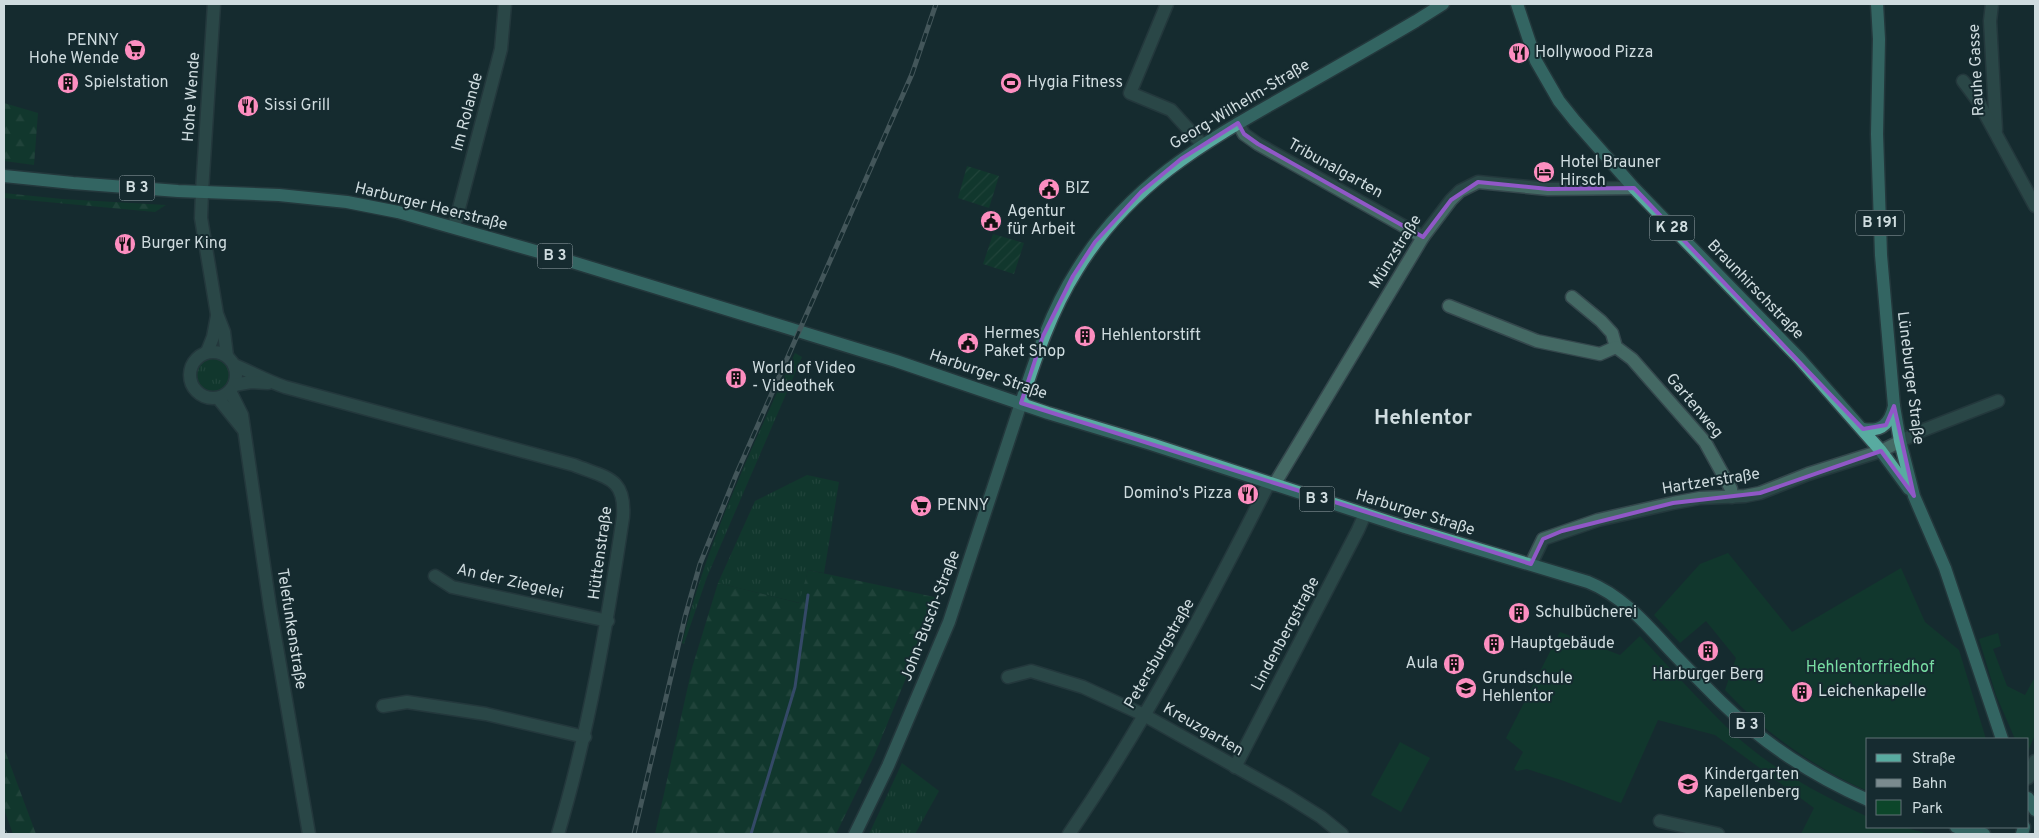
<svg xmlns="http://www.w3.org/2000/svg" width="2039" height="838" font-family="Overpass,sans-serif">
<style>
.grass{fill:url(#grass-tufts)}
.forest{fill:url(#forest-firs)}
.park{fill:#0c462a}
.garden{fill:url(#garden-furrows)}
.lines{fill:none;stroke-linecap:round;stroke-linejoin:round}
.stream{stroke:#596daa;stroke-width:3}
.minor-casing{stroke:#34474c;stroke-width:15}
.tertiary-casing{stroke:#34474c;stroke-width:15}
.secondary-casing{stroke:#34474c;stroke-width:15}
.primary-casing{stroke:#34474c;stroke-width:15}
.minor{stroke:#446964;stroke-width:12}
.tertiary{stroke:#446964;stroke-width:12}
.secondary{stroke:#508e86;stroke-width:12}
.primary{stroke:#58aba0;stroke-width:12}
.rail-casing{stroke:#7b8b8f;stroke-width:5}
.rail{stroke:#162b30;stroke-width:3;stroke-dasharray:9;stroke-linecap:butt}
.marked{fill:none;stroke:#9058c7;stroke-width:4;stroke-linejoin:round}
.labels{text-anchor:middle;dominant-baseline:central;stroke-width:4;stroke-linejoin:round;paint-order:stroke}
.shield{fill:#162b30;stroke:#98a7aa;stroke-width:1}
.shield-label{font-size:15px;font-weight:bold;fill:#cfdcdf}
.poi-label{font-size:16px;fill:#cfdcdf;stroke:#162b30;text-anchor:start}
.street-label{font-size:16px;fill:#cfdcdf;stroke:#162b30}
.park-label{font-size:16px;fill:#78dea3;stroke:#162b30}
.district-label{font-size:21px;font-weight:bold;fill:#cfdcdf;stroke:#162b30}
</style>
<defs>
<pattern id="grass-tufts" width="24" height="20" patternUnits="userSpaceOnUse" patternTransform="scale(1.25)"><rect width="24" height="20" fill="#0c462a"/><path d="M3 7l-1-3M5 7V3M7 7l1-3M15 17l-1-3M17 17v-4M19 17l1-3" fill="none" stroke="#2e6048"/></pattern>
<pattern id="forest-firs" width="22" height="20" patternUnits="userSpaceOnUse" patternTransform="scale(1.25)"><rect width="22" height="20" fill="#0c462a"/><path d="M5 1l3.5 6h-7zM16 11l3.5 6h-7z" fill="#2e6048"/></pattern>
<pattern id="garden-furrows" width="10" height="10" patternUnits="userSpaceOnUse" patternTransform="scale(1.25)"><rect width="10" height="10" fill="#0c462a"/><path d="M-1 1l2-2M0 10L10 0M9 11l2-2" fill="none" stroke="#2e6048"/></pattern>
</defs>
<rect width="100%" height="100%" fill="#162b30"/>
<!-- grass -->
<g class="grass">
<path d="M795,353l7,4 -95,220 -23,67 -2,-1c25,-102 70,-195 113,-290z"/>
<circle cx="213" cy="375" r="16"/>
<path d="M807,475l32,7 -15,91 -16,-3 -8,33 -82,-20 37,-82z"/>
<path d="M902,763l37,28 -24,43h-46z"/>
</g>
<!-- forest -->
<g class="forest">
<path d="M4,103l34,10 -4,52 -30,-4z"/>
<path d="M4,193l58,6 104,6 -11,7 -151,-14z"/>
<path d="M808,570l131,28 -65,158 -38,78h-181l37,-166 26,-85 81,20z"/>
<path d="M4,748l32,86h-23l-9,-25z"/>
</g>
<!-- park -->
<g class="park">
<path d="M1728,553l64,79 109,-64 24,54 34,28 27,89h-118v52c-37,-15 -83,-45 -112,-71 -11,-9 -21,-20 -31,-30l11,-32 -30,-37 -26,22 -26,-28 46,-51z"/>
<path d="M1560,632l60,23 20,-19c31,33 62,68 95,99 38,35 86,60 133,82v10h35l26,7h-128l13,-26 -99,-73 -57,-15 -37,83 -57,-22 -37,-12 -10,2 -3,-2 9,-17 -17,-14z"/>
<path d="M1998,633l3,13 -8,3 14,37 18,9 10,-18v58l-7,16v-12h-13l-19,-44 -17,-56z"/>
<path d="M1400,742l30,16 -29,54 -30,-17z"/>
</g>
<!-- garden -->
<g class="garden">
<path d="M967,166l32,10 -10,32 -31,-10z"/>
<path d="M993,234l31,9 -10,31 -31,-10z"/>
</g>
<g class="lines">
<!-- stream -->
<path class="stream" d="M751,834l44,-147 13,-92"/>
<!-- minor casing -->
<g class="minor-casing">
<g id="minor">
<path d="M1167,4l-37,89 41,17 31,34"/>
<path d="M1992,4l-2,17 6,109"/>
<path d="M1963,81l15,20 57,105"/>
<path d="M1238,123l6,11 14,10 165,93"/>
<path d="M202,191l-1,27 16,96 7,18 3,24"/>
<path d="M454,227l47,-178 4,-45"/>
<path d="M1572,297l29,24 11,12 4,14 16,12 73,83 26,47 1,8"/>
<path d="M1449,306l88,35 63,13 16,-7"/>
<circle cx="213" cy="375" r="23"/>
<path d="M207,352l6,-15 4,-21"/>
<path d="M234,365c17,7 33,16 51,22l289,78c32,13 52,12 49,52 -16,107 -34,213 -65,317"/>
<path d="M234,385l17,-3 17,1"/>
<path d="M230,391l12,24 28,192 39,227"/>
<path d="M218,398l25,31"/>
<path d="M1274,485l149,-248 28,-37 9,-9 18,-9 70,7 86,-1"/>
<path d="M1531,564l12,-25 55,-19 75,-17 27,-5 45,-2 15,-3 48,-19 73,-23 40,-20 77,-30"/>
<path d="M435,576l17,11 156,34"/>
<path d="M1008,677l23,-6 52,16 61,28 142,80 35,22 21,17"/>
<path d="M383,706l24,-4 79,12 99,23"/>
<path d="M1235,767l123,-237 7,-16"/>
<path d="M2028,778l7,-17"/>
<path d="M1660,821l58,13"/>
<path d="M1069,834c76,-111 139,-230 200,-351"/>
</g>
</g>
<!-- tertiary casing -->
<g class="tertiary-casing">
<path id="tertiary" d="M202,191l12,-187"/>
</g>
<!-- secondary casing -->
<g class="secondary-casing">
<path id="secondary" d="M855,834l33,-68 61,-144 72,-219"/>
</g>
<!-- primary casing -->
<g class="primary-casing">
<g id="primary">
<path d="M1517,4l19,57 23,40 16,20 59,67 165,170 82,93 28,38"/>
<path d="M1877,4l2,35 -2,95 4,121 13,151 6,35 14,55 31,72 57,171"/>
<path d="M4,176l69,7 105,8 101,4 68,7 51,10 148,42 350,107 152,52 103,31 254,83 183,55c35,14 59,43 84,70 16,17 32,33 48,49 43,42 93,75 148,99"/>
<path d="M1021,403c15,-46 30,-92 56,-133 51,-84 124,-126 207,-173 44,-25 88,-50 132,-76l27,-17"/>
<path d="M1863,429c18,3 27,-5 31,-23"/>
<path d="M2028,798l7,12"/>
<path d="M1956,827l28,7"/>
<path d="M2022,834l2,-7"/>
</g>
</g>
<!-- minor -->
<use href="#minor" class="minor"/>
<!-- tertiary -->
<use href="#tertiary" class="tertiary"/>
<!-- secondary -->
<use href="#secondary" class="secondary"/>
<!-- primary -->
<use href="#primary" class="primary"/>
<!-- rail casing -->
<g class="rail-casing">
<g id="rail">
<path d="M4,832l1,2"/>
<path d="M634,834l51,-217 15,-53 36,-89 176,-401 24,-70"/>
</g>
</g>
<!-- rail -->
<use href="#rail" class="rail"/>
</g>
<!-- marked area -->
<path d="M0 0H2039V838H0ZM1238,123l6,11 14,10 165,93 28,-37 27,-18 70,7 86,-1 229,241 23,-4 8,-19 20,90 -33,-45 -121,42 -87,10 -111,28 -19,8 -12,25 -510,-161 22,-67 30,-60 22,-34 46,-50 40,-33z" fill="#162b30" fill-opacity=".55" fill-rule="evenodd"/>
<path class="marked" d="M1238,123l6,11 14,10 165,93 28,-37 27,-18 70,7 86,-1 229,241 23,-4 8,-19 20,90 -33,-45 -121,42 -87,10 -111,28 -19,8 -12,25 -510,-161 22,-67 30,-60 22,-34 46,-50 40,-33z"/>
<!-- icons -->
<defs>
<g id="supermarket-disc" transform="scale(1.125)"><circle r="9.5" fill="#fd8ec0" stroke="#162b30"/><path d="M-6-5.5h2.5l.6 2H6L4.5 2H-2.5L-4.4-4H-6ZM-1.5 3.2a1.3 1.3 0 1 0 .1 0ZM3 3.2a1.3 1.3 0 1 0 .1 0Z" fill="#111"/></g>
<g id="restaurant-disc" transform="scale(1.125)"><circle r="9.5" fill="#fd8ec0" stroke="#162b30"/><path d="M-5-6h1v4h1v-4h1v4h1v-4h1v5L-1.5 .5V6h-2V.5L-5-1ZM5-6V6H3V1.5H1.5Q1.5-4 5-6Z" fill="#111"/></g>
<g id="building-disc" transform="scale(1.125)"><circle r="9.5" fill="#fd8ec0" stroke="#162b30"/><path d="M-4-6H4V6H1V3H-1V6H-4ZM-2.5-4.3h1.7v1.8h-1.7ZM.8-4.3h1.7v1.8H.8ZM-2.5-1h1.7V.8h-1.7ZM.8-1h1.7V.8H.8Z" fill="#111"/></g>
<g id="stadium-disc" transform="scale(1.125)"><circle r="9.5" fill="#fd8ec0" stroke="#162b30"/><path d="M0-5a6.5 5 0 1 0 0 10a6.5 5 0 1 0 0-10ZM-3.5-1.8h7v3.6h-7Z" fill="#111"/></g>
<g id="hotel-disc" transform="scale(1.125)"><circle r="9.5" fill="#fd8ec0" stroke="#162b30"/><path d="M-6-4.5h1.5V1H6V5H4.5V3h-9V5H-6ZM-4 0a1.8 1.8 0 1 1 3.6 0ZM.5 0V-2.5h3Q6-2.5 6 0Z" fill="#111"/></g>
<g id="civic-disc" transform="scale(1.125)"><circle r="9.5" fill="#fd8ec0" stroke="#162b30"/><path d="M-.6-6.5H3V-4.5H.6V-3L4-1V1h2V6H-6V1h2V-1L-.6-3ZM-1.2 2.5V6h2.4V2.5Z" fill="#111"/></g>
<g id="school-disc" transform="scale(1.125)"><circle r="9.5" fill="#fd8ec0" stroke="#162b30"/><path d="M0-5L7-2L0 1L-7-2ZM-4 1L0 2.5L4 1V4Q0 6-4 4Z" fill="#111"/></g>
</defs>
<g fill-rule="evenodd">
<use href="#supermarket-disc" x="135" y="50"/>
<use href="#restaurant-disc" x="1519" y="53"/>
<use href="#building-disc" x="68" y="83"/>
<use href="#stadium-disc" x="1011" y="83"/>
<use href="#restaurant-disc" x="248" y="106"/>
<use href="#hotel-disc" x="1544" y="172"/>
<use href="#civic-disc" x="1049" y="189"/>
<use href="#civic-disc" x="991" y="221"/>
<use href="#restaurant-disc" x="125" y="244"/>
<use href="#building-disc" x="1085" y="336"/>
<use href="#civic-disc" x="968" y="343"/>
<use href="#building-disc" x="736" y="378"/>
<use href="#restaurant-disc" x="1248" y="494"/>
<use href="#supermarket-disc" x="921" y="506"/>
<use href="#building-disc" x="1519" y="613"/>
<use href="#building-disc" x="1494" y="644"/>
<use href="#building-disc" x="1708" y="651"/>
<use href="#building-disc" x="1454" y="664"/>
<use href="#school-disc" x="1466" y="688"/>
<use href="#building-disc" x="1802" y="692"/>
<use href="#school-disc" x="1688" y="784"/>
</g>
<g class="labels">
<!-- shield labels -->
<g class="shield">
<rect x="119.5" y="175.5" width="35" height="25" rx="4"/>
<rect x="1856" y="210.5" width="48" height="25" rx="4"/>
<rect x="1649.5" y="215.5" width="45" height="25" rx="4"/>
<rect x="537.5" y="243.5" width="35" height="25" rx="4"/>
<rect x="1299.5" y="486.5" width="35" height="25" rx="4"/>
<rect x="1729.5" y="712.5" width="35" height="25" rx="4"/>
</g>
<g class="shield-label">
<text x="137" y="188">B 3</text>
<text x="1880" y="223">B 191</text>
<text x="1672" y="228">K 28</text>
<text x="555" y="256">B 3</text>
<text x="1317" y="499">B 3</text>
<text x="1747" y="725">B 3</text>
</g>
<!-- poi labels -->
<g class="poi-label">
<text x="119" y="41" text-anchor="end">PENNY<tspan x="119" dy="18">Hohe Wende</tspan></text>
<text x="1535" y="53">Hollywood Pizza</text>
<text x="84" y="83">Spielstation</text>
<text x="1027" y="83">Hygia Fitness</text>
<text x="264" y="106">Sissi Grill</text>
<text x="1560" y="163">Hotel Brauner<tspan x="1560" dy="18">Hirsch</tspan></text>
<text x="1065" y="189">BIZ</text>
<text x="1007" y="212">Agentur<tspan x="1007" dy="18">für Arbeit</tspan></text>
<text x="141" y="244">Burger King</text>
<text x="984" y="334">Hermes<tspan x="984" dy="18">Paket Shop</tspan></text>
<text x="1101" y="336">Hehlentorstift</text>
<text x="752" y="369">World of Video<tspan x="752" dy="18">- Videothek</tspan></text>
<text x="1232" y="494" text-anchor="end">Domino's Pizza</text>
<text x="937" y="506">PENNY</text>
<text x="1535" y="613">Schulbücherei</text>
<text x="1510" y="644">Hauptgebäude</text>
<text x="1438" y="664" text-anchor="end">Aula</text>
<text x="1708" y="675" text-anchor="middle">Harburger Berg</text>
<text x="1482" y="679">Grundschule<tspan x="1482" dy="18">Hehlentor</tspan></text>
<text x="1818" y="692">Leichenkapelle</text>
<text x="1704" y="775">Kindergarten<tspan x="1704" dy="18">Kapellenberg</tspan></text>
</g>
<!-- street labels -->
<g class="street-label">
<text transform="translate(1977 70) rotate(-93)">Rauhe Gasse</text>
<text transform="translate(192 97) rotate(-86)">Hohe Wende</text>
<text transform="translate(1240 105) rotate(-31)">Georg-Wilhelm-Straße</text>
<text transform="translate(468 112) rotate(-75)">Im Rolande</text>
<text transform="translate(1335 169) rotate(29)">Tribunalgarten</text>
<text transform="translate(431 207) rotate(14)">Harburger Heerstraße</text>
<text transform="translate(1396 252) rotate(-58)">Münzstraße</text>
<text transform="translate(1755 290) rotate(46)">Braunhirschstraße</text>
<text transform="translate(988 375) rotate(19)">Harburger Straße</text>
<text transform="translate(1910 378) rotate(83)">Lüneburger Straße</text>
<text transform="translate(1694 406) rotate(50)">Gartenweg</text>
<text transform="translate(1711 482) rotate(-9)">Hartzerstraße</text>
<text transform="translate(1415 513) rotate(17)">Harburger Straße</text>
<text transform="translate(601 553) rotate(-82)">Hüttenstraße</text>
<text transform="translate(510 582) rotate(13)">An der Ziegelei</text>
<text transform="translate(931 616) rotate(-69)">John-Busch-Straße</text>
<text transform="translate(291 629) rotate(81)">Telefunkenstraße</text>
<text transform="translate(1286 634) rotate(-62)">Lindenbergstraße</text>
<text transform="translate(1160 654) rotate(-60)">Petersburgstraße</text>
<text transform="translate(1203 730) rotate(30)">Kreuzgarten</text>
</g>
<!-- park labels -->
<g class="park-label">
<text x="1870" y="668">Hehlentorfriedhof</text>
</g>
<!-- district labels -->
<g class="district-label">
<text x="1423" y="418">Hehlentor</text>
</g>
</g>
<!-- border -->
<rect width="2039" height="838" fill="none" stroke="#cfdcdf" stroke-width="10"/>
<!-- legend -->
<rect x="1866" y="738" width="162" height="90" fill="#162b30" stroke="#607276"/>
<rect x="1876" y="754" width="25" height="8" fill="#58aba0" stroke="#607276"/>
<text x="1912" y="763" font-size="15" fill="#cfdcdf">Straße</text>
<rect x="1876" y="779" width="25" height="8" fill="#7b8b8f" stroke="#607276"/>
<text x="1912" y="788" font-size="15" fill="#cfdcdf">Bahn</text>
<rect x="1876" y="800" width="25" height="15" fill="#0c462a" stroke="#607276"/>
<text x="1912" y="813" font-size="15" fill="#cfdcdf">Park</text>
</svg>
